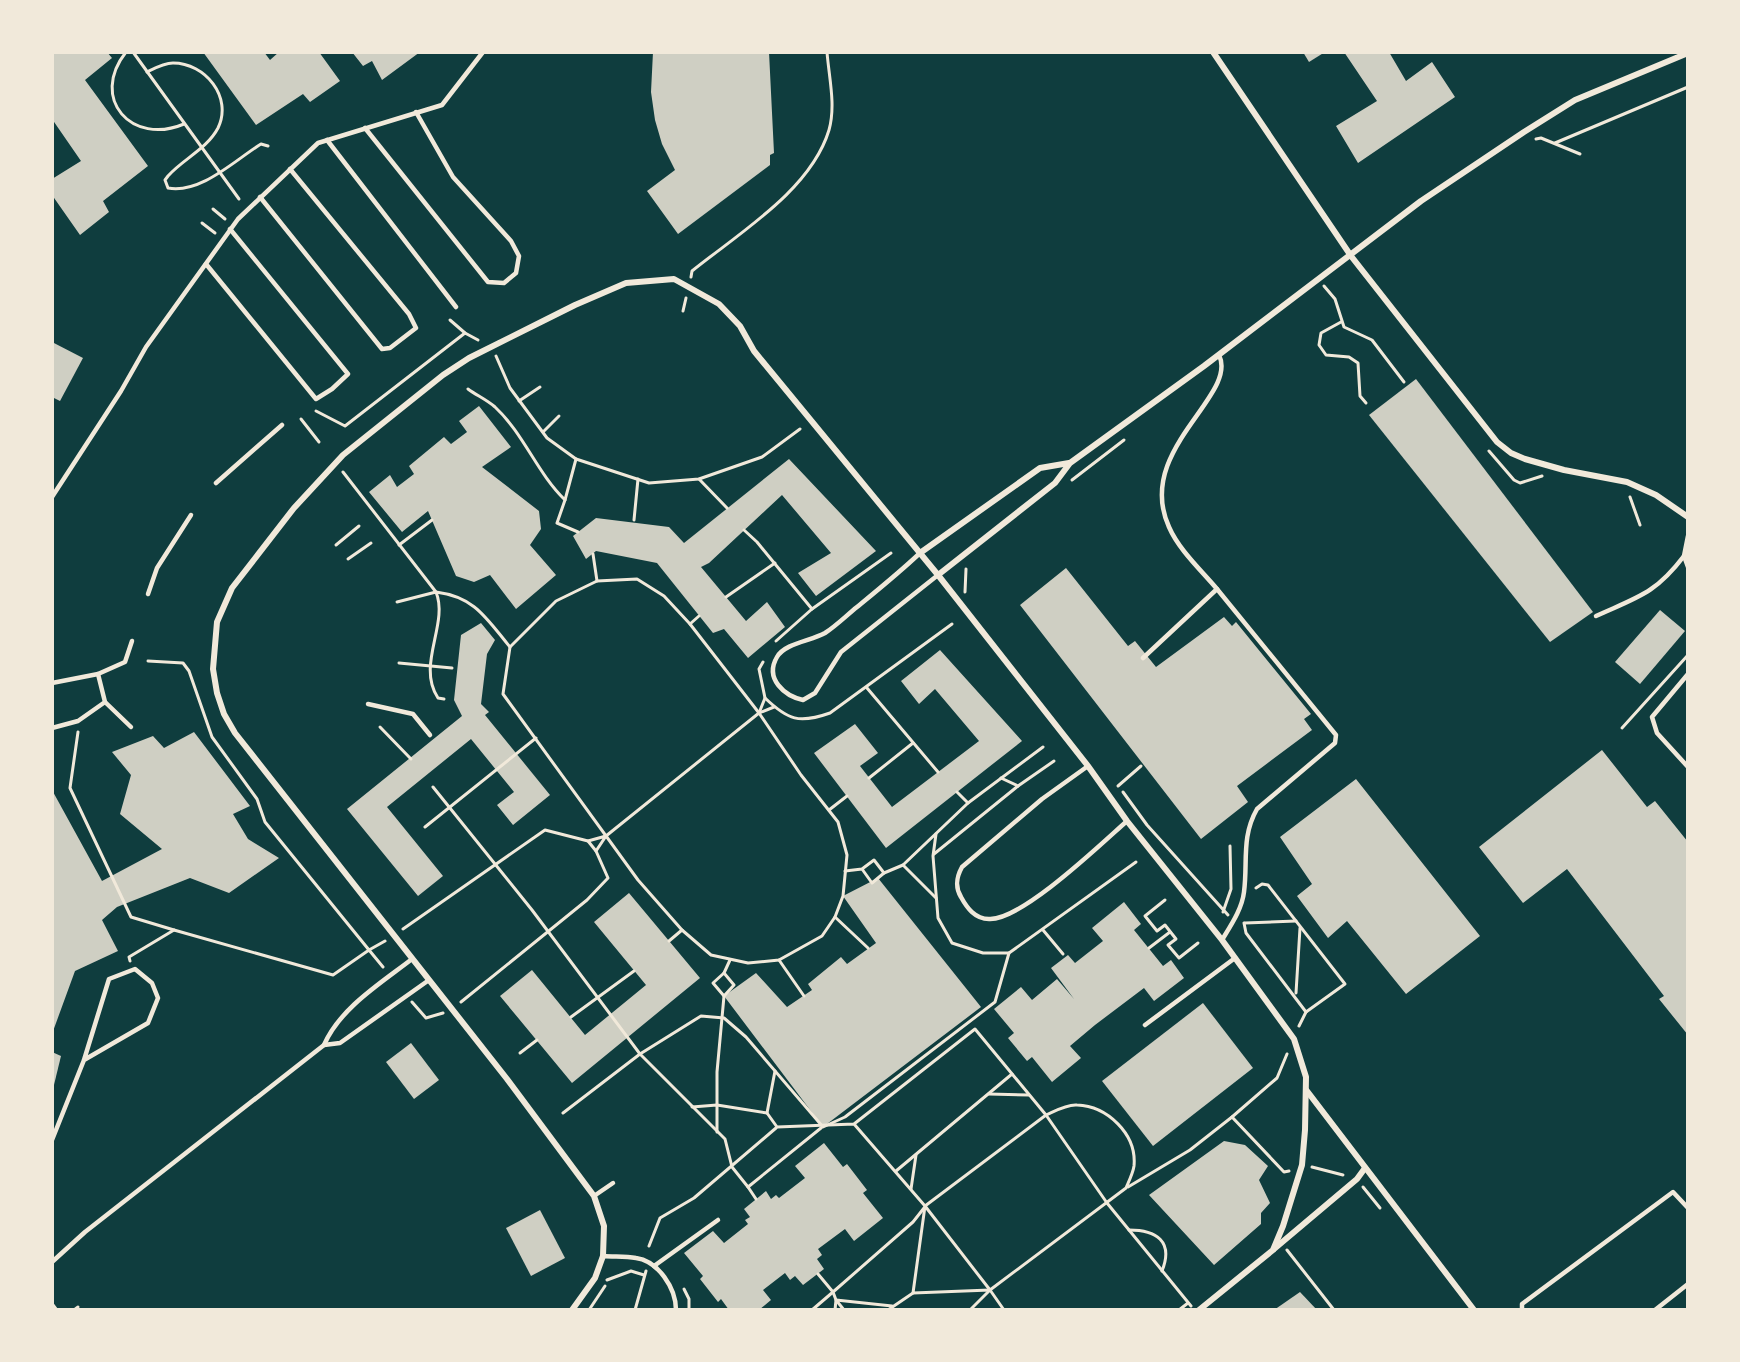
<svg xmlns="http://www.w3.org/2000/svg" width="1740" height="1362" font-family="Overpass,sans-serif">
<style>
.building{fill:#cfcfc3}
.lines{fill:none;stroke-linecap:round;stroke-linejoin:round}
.path{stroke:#f1e9da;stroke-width:3}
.service{stroke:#f1e9da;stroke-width:4.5}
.minor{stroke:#f1e9da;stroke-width:6}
</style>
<rect width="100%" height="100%" fill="#0f3d3e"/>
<!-- building -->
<g class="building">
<path d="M52,52h55l5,6 -27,22 63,86 -45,35 6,11 -29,23 -28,-40v-16l29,-18 -29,-42z"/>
<path d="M203,52h61l6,8 9,-8h40l21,29 -30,21 -7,-8 -47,31z"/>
<path d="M352,52h68l-38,28 -10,-19 -9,5z"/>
<path d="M653,52h116l5,101 -4,2v10l-92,69 -31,-43 28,-21 -13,-26 -7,-24 -4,-28z"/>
<path d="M1303,52h22l-16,10z"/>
<path d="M1344,52h45l17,29 26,-19 23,35 -97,66 -22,-37 41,-25z"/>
<path d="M52,342l31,16 -23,43 -8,-4z"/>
<path d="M1416,379l177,233 -43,30 -181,-227z"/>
<path d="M479,406l32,41 -29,20 57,44 2,18 -11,16 26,30 -40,34 -26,-34 -16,7 -18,-6 -28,-65 -26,21 -33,-40 21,-17 7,12 17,-13 -5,-8 35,-29 7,7 16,-12 -8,-11z"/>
<path d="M789,459l87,92 -60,45 -18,-23 33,-20 -49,-58 -73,68 -8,4 45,54 21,-19 18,25 -37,31 -24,-29 -11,4 -56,-70 -61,-12 -10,8 -13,-23 23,-18 73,9 15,16z"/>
<path d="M1066,568l62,78 7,-5 21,26 68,-50 8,9 4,-4 75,92 -7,5 8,11 -75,56 11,16 -47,37 -181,-234z"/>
<path d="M1660,610l25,21 -45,53 -25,-22z"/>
<path d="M481,623l14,17 -8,14 -6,50 8,8 -4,3 65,80 -37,30 -16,-20 17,-13 -43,-53 -84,68 56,69 -25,20 -71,-87 115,-93 -8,-16 7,-65z"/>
<path d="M940,650l82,91 -136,107 -72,-95 41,-29 23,29 -18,13 32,41 87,-66 -44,-52 -16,15 -18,-23z"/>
<path d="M194,732l56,74 -17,8 15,25 31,19 -50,35 -39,-15 -73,29 -15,13 16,31 -43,20 -23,63v-244l50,91 60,-32 -42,-35 11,-39 -19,-23 41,-16 11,12z"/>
<path d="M1602,750l45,57 8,-6 33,41v193l-29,-36 5,-3 -97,-127 -44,34 -44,-56z"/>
<path d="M1356,779l124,157 -74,58 -59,-73 -19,17 -31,-42 15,-12 -32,-47z"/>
<path d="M878,878l103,129 -158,120 -99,-131 32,-23 31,34 25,-17 -4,-6 33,-27 6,7 29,-21 -33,-47z"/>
<path d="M629,893l71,85 -128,105 -72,-87 32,-26 53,65 61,-50 -52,-63z"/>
<path d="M1124,902l17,22 -7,6 29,36 8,-6 13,18 -30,23 -10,-13 -49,37 -25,21 11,12 -29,24 -20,-25 -5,4 -19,-23 6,-5 -20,-24 27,-22 11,13 25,-21 17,20 -23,-31 17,-13 7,8 28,-22 -11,-13z"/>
<path d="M1203,1003l50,65 -100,78 -51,-65z"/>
<path d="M411,1043l28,37 -25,19 -28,-37z"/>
<path d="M52,1052l9,4 -8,33 -1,-1z"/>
<path d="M1224,1141l21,4 23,21 -9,14 11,23 -9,10v11l-47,41 -65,-70z"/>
<path d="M824,1143l19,24 4,-3 20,26 -4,3 20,25 -29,23 -9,-12 -27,20 4,6 -5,4 7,10 -21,16 -8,-9 -5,4 -5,-7 -22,17 8,10 -12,10h-30l-8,-11 -3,3 -18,-23 3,-3 -19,-23 29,-22 11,12 24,-19 -3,-4 5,-3 -6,-8 22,-18 5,8 5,-4 3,3 26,-20 -10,-12z"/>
<path d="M540,1210l25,48 -34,18 -25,-48z"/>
<path d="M1300,1292l17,18h-43z"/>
</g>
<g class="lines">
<!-- path -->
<g class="path">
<path d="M126,52c-37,47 6,94 58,72"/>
<path d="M133,52l106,147"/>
<path d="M147,72c8,-4 17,-9 26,-9 32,0 60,34 45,65 -11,21 -35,31 -50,48l-3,4 3,8c33,6 67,-28 93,-44l7,2"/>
<path d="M1536,139l5,-1 39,16"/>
<path d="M1555,143l133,-56"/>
<path d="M213,209l12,10"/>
<path d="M202,223l13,10"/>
<path d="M691,277l1,-6c47,-38 119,-81 137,-141 7,-25 0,-52 -2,-78"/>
<path d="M1324,286l11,13 9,28 28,13 32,42"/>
<path d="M683,311l3,-13"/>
<path d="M450,320l15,13"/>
<path d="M1341,322l-20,11 -2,12 7,10 23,2 9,6 2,33 6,7"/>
<path d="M496,356l14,32 37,50 29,21"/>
<path d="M468,389c8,6 19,11 27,18 29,27 42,66 70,93l11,-41 73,24 50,-4 63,-22 38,-28"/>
<path d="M519,401l21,-14"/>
<path d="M316,411l29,15 120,-93 13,7"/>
<path d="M301,419l18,23"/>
<path d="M543,432l16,-16"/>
<path d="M1489,451l25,29 6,3 22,-7"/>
<path d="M343,472l93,120c39,5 50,26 74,55"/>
<path d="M699,479l28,29"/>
<path d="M1072,480l52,-40"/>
<path d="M1630,497l10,28"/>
<path d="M565,500l-8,23 21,9"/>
<path d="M634,520l4,-41"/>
<path d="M744,530l13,12 55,67"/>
<path d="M336,545l23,-19"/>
<path d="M399,545l33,-25"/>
<path d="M593,554l4,27"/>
<path d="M348,559l23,-16"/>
<path d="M637,579l27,17 26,28 69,89 42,62 37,47 9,33 -4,41 -8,21 -13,19 -43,24 -31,3 -37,-8 -29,-25 -44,-50 -135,-186 7,-47 46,-46 41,-20z"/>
<path d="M965,592l1,-23"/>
<path d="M726,597l49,-34"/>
<path d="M397,602l39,-10c13,32 -20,73 2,106l6,1"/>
<path d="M690,624l9,-8"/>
<path d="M776,641l36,-32 79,-56"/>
<path d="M148,661l35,2 6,8 23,66 45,62 8,23 104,128 16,-9"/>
<path d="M399,663l53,5"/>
<path d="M867,688l71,84"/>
<path d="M765,698c23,22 34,26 65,15l122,-89"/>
<path d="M759,713l15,-6"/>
<path d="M380,727l31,32"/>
<path d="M1622,728l66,-73"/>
<path d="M78,732l-8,56 61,129 43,13"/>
<path d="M869,778l44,-35"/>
<path d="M1001,778l17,8"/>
<path d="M1118,786l23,-20"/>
<path d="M433,787l99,123 108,144 -77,59"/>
<path d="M957,792l11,11 75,-56"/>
<path d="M1123,792l24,33 81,90"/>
<path d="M829,810l18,-14"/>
<path d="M425,827l111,-89"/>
<path d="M936,834l-3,22 5,62 14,25 31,10h26"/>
<path d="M606,836l153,-123 6,-15 -6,-29 4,-7"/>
<path d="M588,841l8,10"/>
<path d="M934,854l84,-68 36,-25"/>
<path d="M903,865l33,33"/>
<path d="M845,871l17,-2 12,-9 10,13 -12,10 -10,-14"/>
<path d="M884,873l19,-8 65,-62"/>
<path d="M1165,900l-20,16 12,15 8,-6 11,14 -8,6 11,13 19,-15"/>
<path d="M1223,912l8,-23 -1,-43"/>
<path d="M835,917l33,31"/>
<path d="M1244,923l2,10 60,79 39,-28 -77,-99 -6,-1 -6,4"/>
<path d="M1245,923l51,-2"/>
<path d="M403,929l142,-99 43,11 18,-5 -10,15 12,27 -21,22 -126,102"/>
<path d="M1043,930l20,24"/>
<path d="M669,941l13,-11"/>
<path d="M1149,948l21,-16"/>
<path d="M779,960l25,36"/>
<path d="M130,961l-1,-4 45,-27 159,45 36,-25 14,17"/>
<path d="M1296,993l4,-65"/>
<path d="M724,996l-11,-13 11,-10 6,-13"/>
<path d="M412,1002l14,16 17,-5"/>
<path d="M571,1017l63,-46"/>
<path d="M1299,1026l7,-14"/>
<path d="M520,1053l17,-13"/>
<path d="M775,1071l-8,42 10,14 77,-3 71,82 65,84 136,-102c3,-7 7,-15 8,-22 3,-32 -27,-60 -57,-61 -10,-1 -22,6 -31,10l-71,-86 -121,95"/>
<path d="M989,1094l40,1"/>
<path d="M692,1107l25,-2 50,8"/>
<path d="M1232,1117l45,-39 10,-24"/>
<path d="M717,1132v-60l7,-76 10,-11 -10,-12"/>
<path d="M1312,1167l31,8"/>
<path d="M896,1171l116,-97"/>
<path d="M748,1187l-16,-20 -7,-28 -85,-85 61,-38 23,2 22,19 77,90 22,-10 150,-115 14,-49 127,-91"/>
<path d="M1128,1187l62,-37 42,-33 52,55 5,-1"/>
<path d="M1363,1187l17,21"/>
<path d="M911,1189l5,-34"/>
<path d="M756,1199l-8,-12 73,-59"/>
<path d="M1129,1230c27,0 45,11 33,41"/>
<path d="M649,1246l11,-28 34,-20 82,-70"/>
<path d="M1287,1250l47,60"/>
<path d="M607,1280l24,-9 13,4"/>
<path d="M684,1289l5,10v11"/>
<path d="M74,1310l4,-3"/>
<path d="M589,1310l16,-24"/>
<path d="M635,1310l11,-39"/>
<path d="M812,1310l21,-18 -15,-18"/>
<path d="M835,1310l1,-10 56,6 -1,4"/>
<path d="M844,1310l-8,-10 -3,-8 80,-70 11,-14"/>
<path d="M888,1310l25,-17"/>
<path d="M970,1310l20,-20"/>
<path d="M1004,1310l-14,-20 -77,3 12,-87 121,-91 61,88 84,103"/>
<path d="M1179,1310l9,-7"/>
</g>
<!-- service -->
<g class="service">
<path d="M365,128l123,154 16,1 12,-10 3,-17 -8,-15 -58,-64 -37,-65"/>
<path d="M327,140l129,167"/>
<path d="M260,197l122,152 8,-1 26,-20 -7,-14 -119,-145"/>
<path d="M206,264l110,135 16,-10 16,-15 -118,-145"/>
<path d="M216,483l66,-58"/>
<path d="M52,497l69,-106 25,-44 92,-128 80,-76 124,-38 41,-53"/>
<path d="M1688,536l-4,20 4,11"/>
<path d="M920,553c-20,19 -41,36 -63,54 -10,8 -21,19 -32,26 -14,8 -40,10 -48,24 -13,22 8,39 26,43l12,-7 26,-41 97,-77"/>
<path d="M1217,589c-16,-19 -38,-39 -48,-62 -35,-77 70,-131 50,-172"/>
<path d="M148,594l9,-26 34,-53"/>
<path d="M1596,616c42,-19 59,-22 88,-60"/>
<path d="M1143,658l74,-69 119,146 -1,8 -78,66c-16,28 -9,53 -13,83 -2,17 -13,33 -22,48"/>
<path d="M98,674l27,-12 7,-21"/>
<path d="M1688,674l-36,43 5,16 31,34"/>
<path d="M52,683l46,-9 7,28 -27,19 -26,7"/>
<path d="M105,702l26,25"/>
<path d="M368,704l45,10 17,21"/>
<path d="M1088,766l-46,33 -80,68c-6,11 -7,20 -1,30 6,11 14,22 28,22 32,2 112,-75 138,-98"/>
<path d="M1145,1025l90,-67"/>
<path d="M324,1045l16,-2 89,-63"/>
<path d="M52,1140l32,-80 25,-81 26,-10 17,14 6,15 -10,25 -64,37"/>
<path d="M594,1196l19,-13"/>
<path d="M603,1256c11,1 22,0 33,2 22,3 40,30 40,52"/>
<path d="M52,1262l33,-30 239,-187c16,-37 57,-62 88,-86"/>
<path d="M654,1266l64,-46"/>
<path d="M1522,1310v-6l151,-112 15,16"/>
<path d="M1655,1310l33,-26"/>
</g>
<!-- minor -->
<g class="minor">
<path d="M1213,52l138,204 146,186 14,11 14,6 39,11 63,12 29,13 32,22"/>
<path d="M920,553l120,-85 29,-5"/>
<path d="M938,575l117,-92 15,-20 134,-97 217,-165 103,-69 51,-32 113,-47"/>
<path d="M1307,1091l167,219"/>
<path d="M1274,1249l83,-70 8,-11"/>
<path d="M52,1306l3,4"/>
<path d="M572,1310l23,-32 8,-22 1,-30 -10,-30 -87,-117 -272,-346 -11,-19 -7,-21 -4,-24 4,-47 15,-34 62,-80 49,-53 100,-80 26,-17 106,-53 51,-22 48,-4 45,25 21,22 14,25 184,224 150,191 39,55 95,119 72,99 12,38 -1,53 -3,35 -19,61 -10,24 -74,60"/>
</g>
</g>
<!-- border -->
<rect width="1740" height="1362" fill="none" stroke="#f1e9da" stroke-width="108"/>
</svg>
